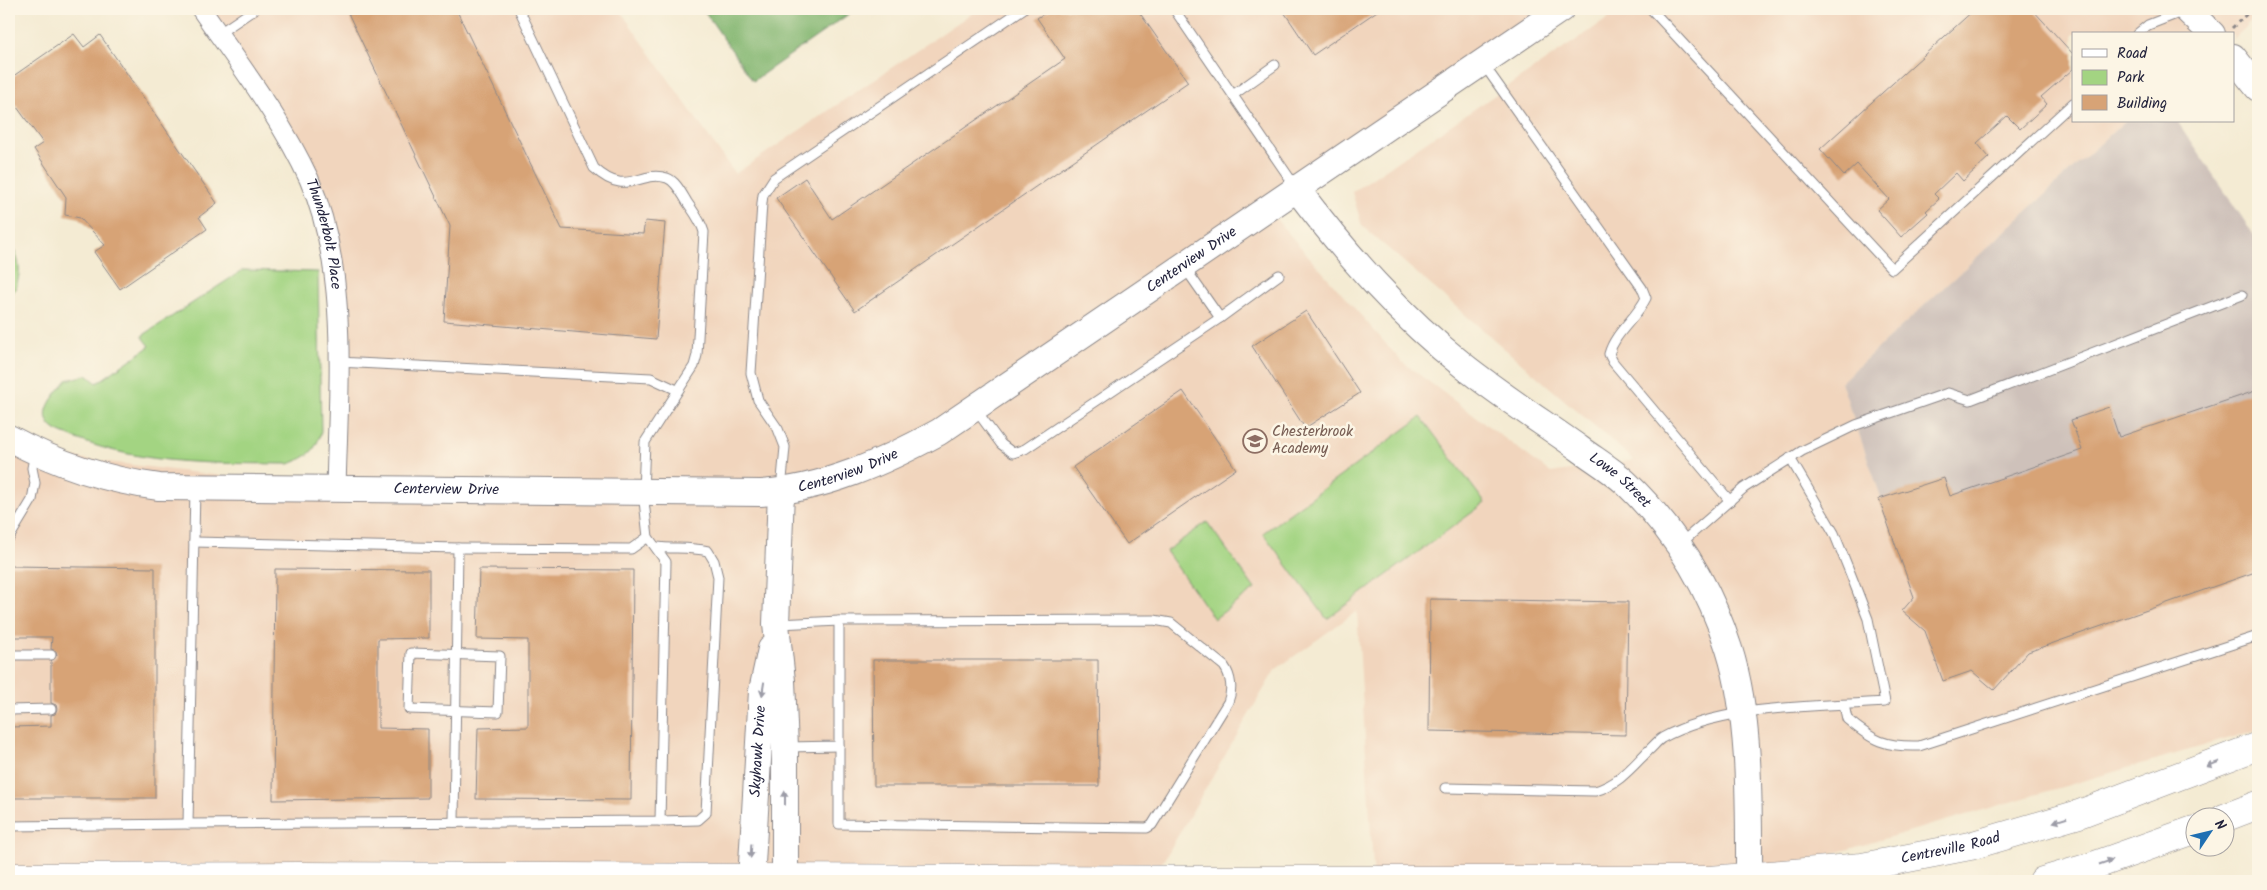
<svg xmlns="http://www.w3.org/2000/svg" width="2267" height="890" font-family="Kalam,sans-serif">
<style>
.built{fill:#f1d5bd}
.industrial{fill:#cec1ba}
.green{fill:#a3d482;stroke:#627b5e}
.forest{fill:#82b670;stroke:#526c56}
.building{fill:#d7a376}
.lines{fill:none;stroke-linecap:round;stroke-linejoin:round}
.lane-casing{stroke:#8b8687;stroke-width:11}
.street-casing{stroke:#8b8687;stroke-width:21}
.secondary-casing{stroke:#8b8687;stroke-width:28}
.primary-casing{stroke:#8b8687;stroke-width:29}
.path{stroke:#8b8687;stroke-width:3;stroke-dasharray:4 4;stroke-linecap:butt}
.lane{stroke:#fff;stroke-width:9}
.street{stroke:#fff;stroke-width:19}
.secondary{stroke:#fff;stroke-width:26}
.primary{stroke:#fff;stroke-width:28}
.oneway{fill:#9c9ca7}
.labels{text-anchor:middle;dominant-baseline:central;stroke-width:5;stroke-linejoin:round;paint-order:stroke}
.street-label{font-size:15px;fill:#22223b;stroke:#fcf5e5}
.education-label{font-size:15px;fill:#785e54;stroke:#fcf5e5;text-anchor:start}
</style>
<rect width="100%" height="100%" fill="#fcf5e5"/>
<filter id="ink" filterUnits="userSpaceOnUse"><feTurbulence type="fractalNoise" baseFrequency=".02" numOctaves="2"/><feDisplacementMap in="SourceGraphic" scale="10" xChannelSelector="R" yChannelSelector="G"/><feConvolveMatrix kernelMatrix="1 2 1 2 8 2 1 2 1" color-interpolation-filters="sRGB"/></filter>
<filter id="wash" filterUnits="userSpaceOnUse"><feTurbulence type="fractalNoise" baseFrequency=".0096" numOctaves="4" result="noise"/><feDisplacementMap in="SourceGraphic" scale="20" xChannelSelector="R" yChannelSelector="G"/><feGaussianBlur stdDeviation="1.12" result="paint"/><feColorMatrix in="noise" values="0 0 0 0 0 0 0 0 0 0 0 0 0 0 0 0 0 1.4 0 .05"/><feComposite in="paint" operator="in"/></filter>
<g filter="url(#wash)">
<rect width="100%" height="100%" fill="#f4ebd3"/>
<!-- built -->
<path class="built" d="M198,9h421l116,165 243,-165h583l-294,200 134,152 150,112 83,-13 -272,-234 -10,-34 270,-183h636v4l-25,27v-6h-160v87h52l-284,261 41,118 62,-22 137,-28 -10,-30 38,-13 11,30 138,-47v340l-509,148 -375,3 -17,-270 -82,59 -123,210 -1143,-1v-443l26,17 300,37 3,-128 -29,-182z"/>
<!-- industrial -->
<path class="industrial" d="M2125,121h52l81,120v149l-139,47 -10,-29 -37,12 10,30 -132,46 -7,-18 -61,22 -41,-118z"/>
<!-- green -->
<g class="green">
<path d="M9,243c14,17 13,39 0,56z"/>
<path d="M243,270l75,2 3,160c-6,20 -12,24 -32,32 -76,-1 -143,2 -215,-26 -10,-5 -24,-7 -27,-19 -4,-13 12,-29 20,-39l20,-5 10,8 53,-37 -8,-10z"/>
<path d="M1421,417l64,86 -158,116 -64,-86z"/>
<path d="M1207,522l48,67 -41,30 -48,-68z"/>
</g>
<!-- forest -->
<path class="forest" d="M703,9h153l-103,72z"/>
<g id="blocks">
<!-- building -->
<g class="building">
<path d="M346,9h110l106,220 81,5 2,-13 20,2 -9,116 -212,-18 6,-95z"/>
<path d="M1051,9h86l51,73 -333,229 -79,-113 29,-20 27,41 233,-160 -28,-41z"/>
<path d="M1282,9h98l-67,46z"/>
<path d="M1975,9h57l41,45v15l-32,28 6,7 -27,25 -13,-13 -30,27 12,14 -26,24 -7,-8 -22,21 5,5 -13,12 2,2 -27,24 -24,-27 12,-11 -32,-35 -13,12 -24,-27z"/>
<path d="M74,34l10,13 16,-12 117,168 -18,14 8,12 -87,60 -26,-37 11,-7 -25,-27 -15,-3 1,-18 -32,-48 9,-6 -34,-47v-17z"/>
<path d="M1306,311l54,82 -55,35 -53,-82z"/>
<path d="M2258,390v181l-230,81 -34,38 -22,-19 -29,10 -18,-50 -23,-20 12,-14 -35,-98 65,-21 6,18 132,-46 -11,-30 38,-13 10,30z"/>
<path d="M1183,391l53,78 -109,75 -54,-77z"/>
<path d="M9,566l146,2v230h-146v-71l42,-1v-11l4,-1 2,-5 -1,-4 -5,-2v-42l6,-6 -1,-4 -5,-2 1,-12h-43z"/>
<path d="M275,569l154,1v68l-51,1v89l50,1v69l-155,2z"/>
<path d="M479,569l154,1 -2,230 -155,-1 2,-71 50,-1v-87l-51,-1z"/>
<path d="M1430,599l198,3 -2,133 -197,-4z"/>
<path d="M873,660h225l1,126h-225z"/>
</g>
</g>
</g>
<g filter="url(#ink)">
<use href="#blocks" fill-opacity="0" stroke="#8b8687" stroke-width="1"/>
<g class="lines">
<!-- lane casing -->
<g class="lane-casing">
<g id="lane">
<path d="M1174,9l121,177"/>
<path d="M1651,9l241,260 181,-166"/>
<path d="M218,34l37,-25"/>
<path d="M2137,34l11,-9 36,-14"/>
<path d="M1484,65l158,223 4,10c-10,21 -31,34 -37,56l4,8 117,139"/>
<path d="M1233,95l42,-30"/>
<path d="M1185,268l35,50"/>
<path d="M338,362l313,16 26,12"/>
<path d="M976,410l25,34 12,9 12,-4 195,-131 59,-43"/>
<path d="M195,489l-7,335 472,-3 6,-259 -18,-25 -5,-45 2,-50 49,-76 3,-11 7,-123c-3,-11 -11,-21 -17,-30 -5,-8 -11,-21 -20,-24 -28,-9 -39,21 -73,-10l-75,-159"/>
<path d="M781,490l4,-43 -7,-18 -20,-29 -7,-27 11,-170 1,-8 11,-17 249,-169"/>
<path d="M9,538l23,-38 3,-17 -3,-15 3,-15"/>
<path d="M194,542l264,6 173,1 17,-12"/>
<path d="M1680,544l64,-56 58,-37 54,-26 92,-32 22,7 272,-105"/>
<path d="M656,547c19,2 33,0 52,4l6,10 4,16 -12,236 -8,7 -38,1"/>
<path d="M779,624l60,-3 315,-1 17,3 53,43c7,10 9,24 4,36l-76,123 -5,3 -308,-4v-78"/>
<path d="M411,653l89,3 -2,56 -89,-3z"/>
<path d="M9,655h42"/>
<path d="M1844,705l3,14c26,22 38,28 72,27l339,-110"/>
<path d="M9,710l42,-1"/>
<path d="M787,747l52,-1v-125"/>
<path d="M1445,788l150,3c24,-7 36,-23 53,-40 5,-4 9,-10 14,-13 61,-34 154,-31 223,-36l-17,-83 -17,-44 -17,-42 -44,-75"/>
<path d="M454,822l4,-274"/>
<path d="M9,826l179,-2"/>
</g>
</g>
<!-- street casing -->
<g class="street-casing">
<g id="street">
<path id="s1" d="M201,9c38,55 80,109 108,170 41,94 29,211 27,311"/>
</g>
</g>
<!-- secondary casing -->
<g class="secondary-casing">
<g id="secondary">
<path d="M2186,9l26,25"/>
<path d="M2233,57l25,31"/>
<path id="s2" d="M1296,188c50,66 104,128 169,179 37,29 77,55 115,82 15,11 32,21 46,34 48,46 83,103 103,166 22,69 20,160 20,232"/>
<path id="s3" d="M9,438c48,26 96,42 150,49l602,6c63,-4 123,-31 178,-61l622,-423"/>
<path d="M781,492l-5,132 6,57 3,66v134"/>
<path id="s4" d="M751,881l11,-190 9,-42"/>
</g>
</g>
<!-- primary casing -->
<g class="primary-casing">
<g id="primary">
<path d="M2224,818l34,-13"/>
<path id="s5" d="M9,877l291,-1 949,4h461l152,-13 108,-21 109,-32 179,-68"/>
<path d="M2043,881l47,-14 104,-37"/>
</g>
</g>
<!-- path -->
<path class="path" d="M2232,28l20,-19"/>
<!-- lane -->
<use href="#lane" class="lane"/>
<!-- street -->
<use href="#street" class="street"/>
<!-- secondary -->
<use href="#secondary" class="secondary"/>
<!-- primary -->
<use href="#primary" class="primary"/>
</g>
<!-- one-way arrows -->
<defs><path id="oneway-solid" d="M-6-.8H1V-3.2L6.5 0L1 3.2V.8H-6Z" transform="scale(1.25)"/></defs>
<g class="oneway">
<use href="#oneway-solid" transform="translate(763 689) rotate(99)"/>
<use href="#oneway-solid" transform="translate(2213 764) rotate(159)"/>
<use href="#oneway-solid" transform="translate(785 798) rotate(-90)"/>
<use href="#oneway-solid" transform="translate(2060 820) rotate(162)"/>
<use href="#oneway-solid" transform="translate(751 851) rotate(93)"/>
<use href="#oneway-solid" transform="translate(2106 862) rotate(-19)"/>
</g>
</g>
<!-- icons -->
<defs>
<g id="school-ring" transform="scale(1.25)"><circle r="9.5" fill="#fcf5e5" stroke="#8d6e63" stroke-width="1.5"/><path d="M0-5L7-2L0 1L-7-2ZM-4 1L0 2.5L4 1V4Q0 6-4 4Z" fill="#8d6e63"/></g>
</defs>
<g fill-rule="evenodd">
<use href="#school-ring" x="1255" y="441"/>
</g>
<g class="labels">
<!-- street labels -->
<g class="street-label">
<text stroke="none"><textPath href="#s1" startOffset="259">Thunderbolt Place</textPath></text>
<text stroke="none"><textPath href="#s3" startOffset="1256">Centerview Drive</textPath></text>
<text stroke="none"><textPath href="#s3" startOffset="851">Centerview Drive</textPath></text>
<text stroke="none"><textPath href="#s2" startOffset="439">Lowe Street</textPath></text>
<text stroke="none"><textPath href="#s3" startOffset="446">Centerview Drive</textPath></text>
<text stroke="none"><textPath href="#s4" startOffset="130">Skyhawk Drive</textPath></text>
<text stroke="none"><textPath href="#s5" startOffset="1944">Centreville Road</textPath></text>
</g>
<!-- education labels -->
<g class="education-label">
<text x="1272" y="432">Chesterbrook<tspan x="1272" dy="17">Academy</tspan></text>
</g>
</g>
<!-- margin -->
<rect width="2267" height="890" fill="none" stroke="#fcf5e5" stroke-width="30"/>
<!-- legend -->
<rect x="2072" y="32" width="162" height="90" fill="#fcf5e5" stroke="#a5a1a1"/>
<rect x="2082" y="49" width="25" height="8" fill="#ffffff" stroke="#a5a1a1"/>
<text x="2117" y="58" font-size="15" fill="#22223b">Road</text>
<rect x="2082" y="70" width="25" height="15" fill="#a3d482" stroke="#a5a1a1"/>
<text x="2117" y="82" font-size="15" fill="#22223b">Park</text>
<rect x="2082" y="95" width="25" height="15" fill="#d7a376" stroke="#a5a1a1"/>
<text x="2117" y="108" font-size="15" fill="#22223b">Building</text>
<!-- north arrow -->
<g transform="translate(2210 832) rotate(55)"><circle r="24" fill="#fcf5e5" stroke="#a5a1a1"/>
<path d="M0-4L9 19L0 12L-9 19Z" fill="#1f6fb2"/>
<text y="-8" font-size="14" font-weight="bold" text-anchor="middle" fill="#22223b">N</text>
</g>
</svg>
